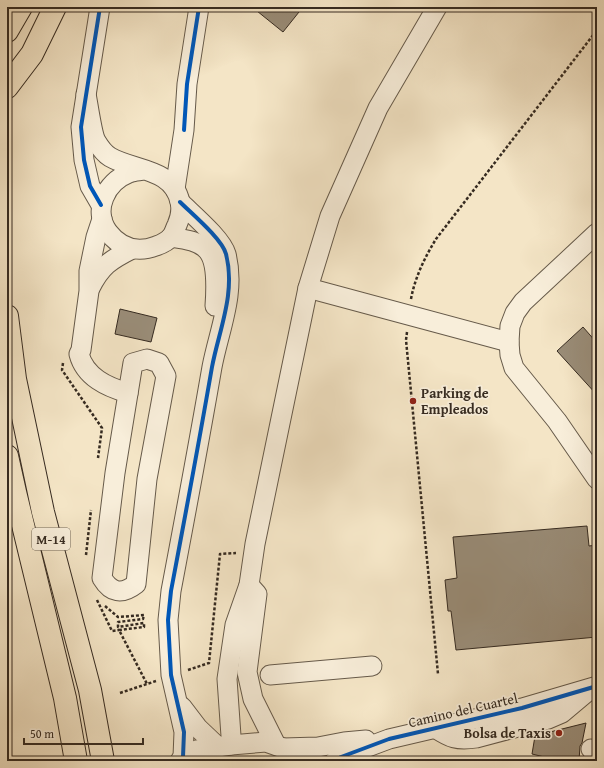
<svg xmlns="http://www.w3.org/2000/svg" width="604" height="768" font-family="'Gentium Book Plus',serif">
<style>
.building{fill:#998c77;stroke:#362b21}
.lines{fill:none;stroke-linecap:round;stroke-linejoin:round}
.minor-casing{stroke:#665a4a;stroke-width:21}
.highway-casing{stroke:#362b21;stroke-width:24}
.path{stroke:#362b21;stroke-width:2.5;stroke-dasharray:3 2;stroke-linecap:butt}
.minor{stroke:#f8eeda;stroke-width:19}
.highway{stroke:#f4e5c6;stroke-width:22}
.cycleway-casing{stroke:#f8eeda;stroke-width:6}
.cycleway{stroke:#0057b8;stroke-width:4}
.poi-dot{fill:#8f2418;stroke:#f8eeda;stroke-width:1.5}
.labels{text-anchor:middle;dominant-baseline:central;stroke-width:3.5;stroke-linejoin:round;paint-order:stroke}
.shield{fill:#f8eeda;stroke:#706658;stroke-width:1}
.shield-label{font-size:13px;font-weight:bold;fill:#362b21}
.poi-label{font-size:14px;font-weight:bold;fill:#362b21;stroke:#f8eeda;text-anchor:start}
.street-label{font-size:14px;fill:#362b21;stroke:#f8eeda}
</style>
<rect width="100%" height="100%" fill="#f4e5c6"/>
<filter id="stains"><feTurbulence type="fractalNoise" baseFrequency=".005" numOctaves="4"/><feColorMatrix values="0 0 0 0 .2 0 0 0 0 .09 0 0 0 0 .02 0 0 0 .5 -.17"/></filter>
<radialGradient id="worn" r=".72"><stop offset=".6" stop-color="#630" stop-opacity="0"/><stop offset="1" stop-color="#630" stop-opacity=".3"/></radialGradient>
<!-- building -->
<g class="building">
<path d="M252,7h51l-20,25z"/>
<path d="M120,309l37,9 -6,24 -36,-8z"/>
<path d="M583,327l14,16v52l-40,-44z"/>
<path d="M587,526l2,20 8,-1v92l-141,13 -5,-39h-3l-3,-31 12,-2 -4,-41z"/>
<path d="M586,723l-4,20 -2,3 -1,15h-18l-29,-7 3,-18 10,3 1,-6z"/>
</g>
<g class="lines">
<!-- minor casing -->
<g class="minor-casing">
<g id="minor">
<path d="M100,7l-19,120 3,33 6,26 11,19"/>
<path d="M86,94c2,9 6,40 10,47 3,5 9,13 14,16 24,14 63,11 70,45 2,8 0,16 -3,23 -2,4 -3,8 -5,11 -4,5 -10,8 -16,10 -18,7 -35,3 -48,-14 -16,-22 -2,-50 21,-59 4,-2 10,-2 15,-3"/>
<path d="M175,189l9,-59 3,-46 12,-77"/>
<path d="M180,202c12,12 42,37 46,52 10,39 -7,76 -14,113 -13,75 -27,150 -41,224l-3,29 3,55 13,57 -1,25"/>
<path d="M102,219l-6,18 -7,34v20l-8,59 -2,4c6,23 28,33 49,39"/>
<path d="M597,233l-74,69 -8,11 -5,13 -1,16 1,13 4,13 43,53 40,58"/>
<path d="M171,237c13,2 29,4 37,14 10,12 8,41 7,55"/>
<path d="M90,288c11,-22 20,-28 42,-39"/>
<path d="M308,288l201,54"/>
<path d="M147,359l12,4 7,13 -19,103 -11,105c-14,11 -25,9 -34,-6l13,-105 18,-110z"/>
<path d="M249,585l8,9 -10,78 6,27 23,46"/>
<path d="M270,675l102,-9"/>
<path d="M182,707l16,21 20,19"/>
<path d="M435,728c15,10 22,13 41,10l72,-19 14,-6 25,-21"/>
<path d="M231,745v-9l-4,-57 8,-54 14,-40 6,-41 53,-256 22,-72 48,-108 59,-101"/>
<path d="M283,748l35,-1 26,-5 22,-2"/>
<path d="M591,749l6,2"/>
<path d="M180,761l3,-4 14,-7 34,-5 35,-3 17,6 7,6 4,7"/>
<path d="M335,761l6,-4 48,-18 133,-31 75,-22"/>
</g>
</g>
<!-- highway casing -->
<g class="highway-casing">
<g id="highway">
<path d="M7,31l14,-24"/>
<path d="M7,87l25,-33 23,-47"/>
<path d="M7,316l8,63 28,133 47,178 13,71"/>
<path d="M7,456l8,36 50,206 11,63"/>
</g>
</g>
<!-- path -->
<g class="path">
<path d="M411,299c4,-22 14,-42 25,-60l161,-209"/>
<path d="M407,332l-1,8 32,334"/>
<path d="M63,363l-1,7 40,58 -4,30"/>
<path d="M86,555l5,-45"/>
<path d="M97,600l15,31 7,-1"/>
<path d="M105,606l13,11 26,-2 -1,4 -25,3v5l26,-4v4l-25,3 28,54"/>
<path d="M188,670l21,-7 11,-109 16,-1"/>
<path d="M120,693l36,-12"/>
</g>
<!-- minor -->
<use href="#minor" class="minor"/>
<!-- highway -->
<use href="#highway" class="highway"/>
<!-- cycleway casing -->
<g class="cycleway-casing">
<g id="cycleway">
<path d="M100,7l-19,120 3,33 6,26 11,19"/>
<path d="M184,130l3,-46 12,-77"/>
<path d="M180,202c12,12 42,37 46,52 10,39 -7,76 -14,113 -13,75 -27,150 -41,224l-3,29 3,55 13,57 -1,25"/>
<path d="M335,761l6,-4 48,-18 133,-31 75,-22"/>
</g>
</g>
<!-- cycleway -->
<use href="#cycleway" class="cycleway"/>
</g>
<!-- markers -->
<g class="poi-dot">
<circle cx="413" cy="401" r="4"/>
<circle cx="559" cy="733" r="4"/>
</g>
<g class="labels">
<!-- shield labels -->
<rect class="shield" x="32" y="528" width="38" height="22" rx="3"/>
<g class="shield-label">
<text x="51" y="539">M-14</text>
</g>
<!-- poi labels -->
<g class="poi-label">
<text x="421" y="393">Parking de<tspan x="421" dy="16">Empleados</tspan></text>
<text x="551" y="733" text-anchor="end">Bolsa de Taxis</text>
</g>
<!-- street labels -->
<g class="street-label">
<text transform="translate(463 710) rotate(-13)">Camino del Cuartel</text>
</g>
</g>
<!-- margin -->
<rect width="604" height="768" fill="none" stroke="#f4e5c6" stroke-width="24"/>
<rect x="8" y="8" width="588" height="752" fill="none" stroke="#362b21" stroke-width="2"/>
<rect x="12" y="12" width="580" height="744" fill="none" stroke="#362b21"/>
<!-- scale -->
<path d="M24 738v6h119v-6" fill="none" stroke="#362b21" stroke-width="2"/>
<text x="30" y="738" font-size="12" fill="#362b21" stroke="#f8eeda" stroke-width="3" paint-order="stroke">50 m</text>
<rect width="100%" height="100%" filter="url(#stains)"/>
<rect width="100%" height="100%" fill="url(#worn)"/>
</svg>
